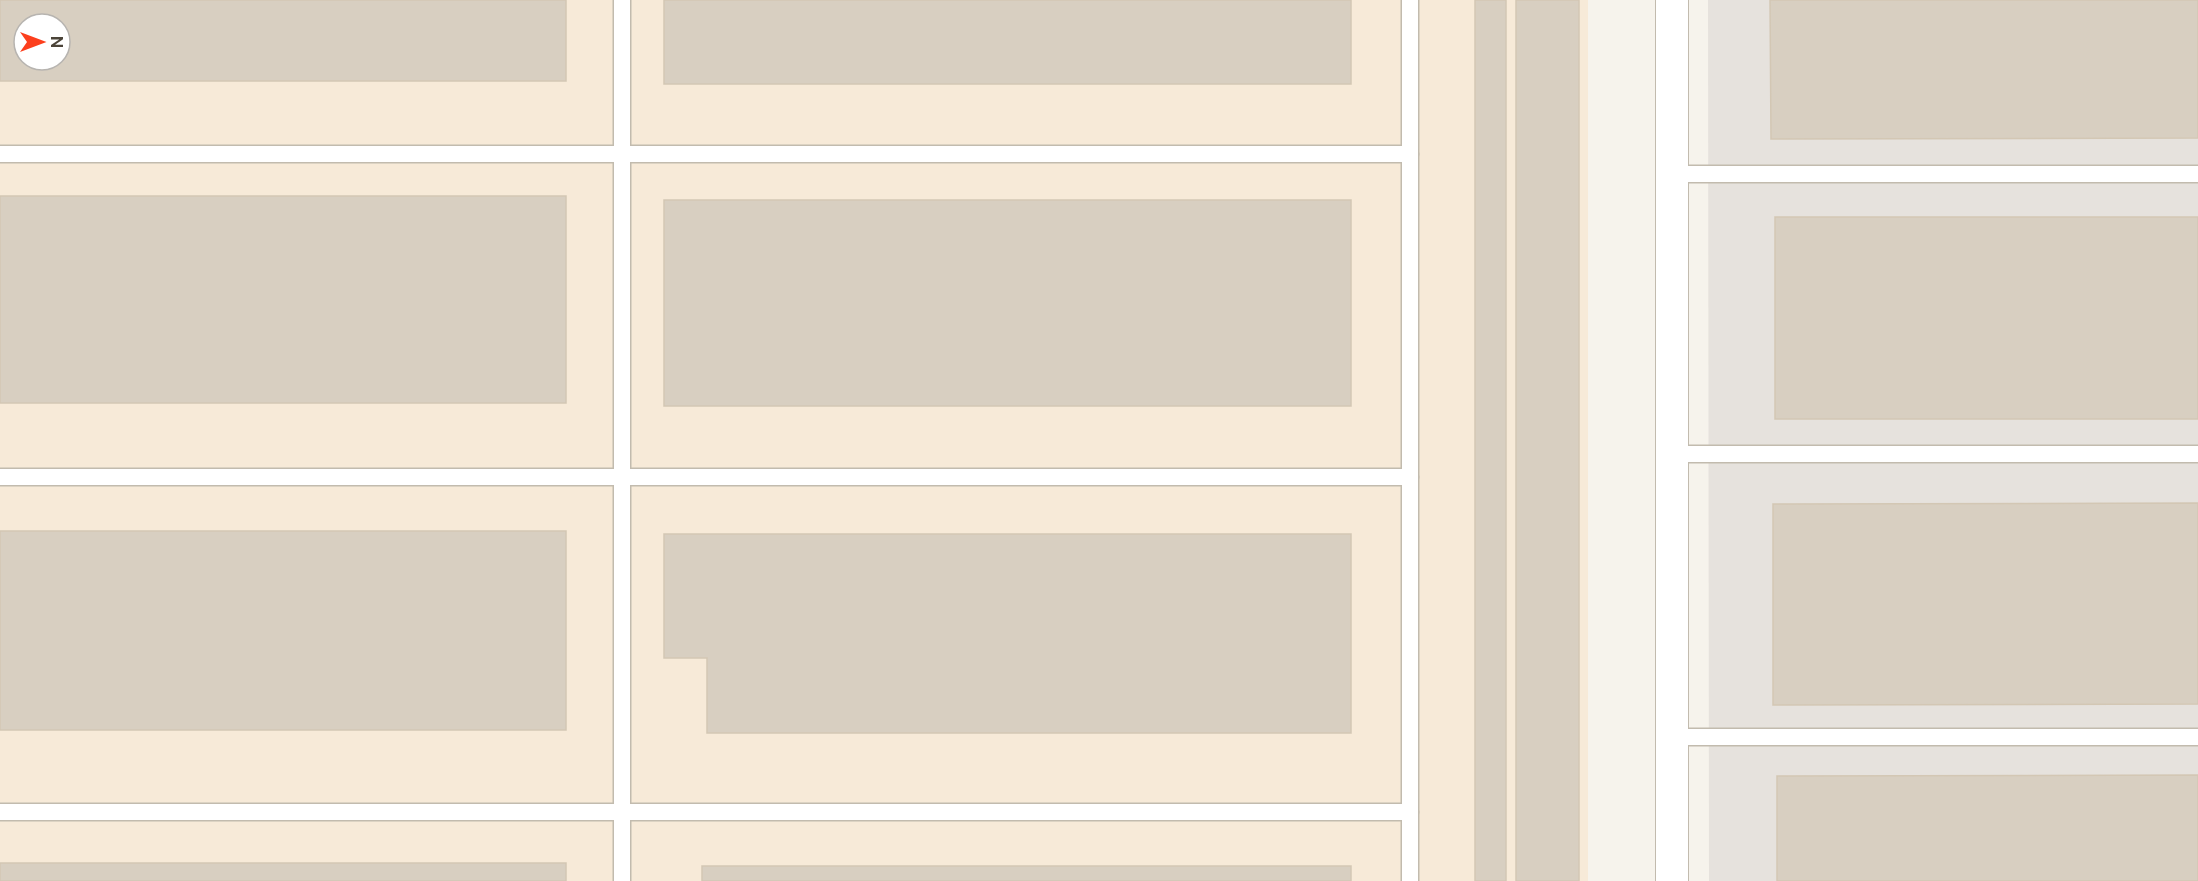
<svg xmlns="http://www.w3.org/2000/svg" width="2198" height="881" font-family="'Public Sans',sans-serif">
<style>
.commercial{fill:#f7ead8;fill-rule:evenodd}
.industrial{fill:#e6e2dd}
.building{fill:#d8cfc1;stroke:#d3c7b4;stroke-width:1.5;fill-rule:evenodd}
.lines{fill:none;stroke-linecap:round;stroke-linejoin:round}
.service-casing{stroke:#c2bbae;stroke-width:19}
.minor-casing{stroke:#c2bbae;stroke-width:34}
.service{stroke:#fff;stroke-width:16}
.minor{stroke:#fff;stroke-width:32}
</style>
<rect width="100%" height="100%" fill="#f6f3ec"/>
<!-- commercial -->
<path class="commercial" d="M0,0h1588v881h-1588zM24,24h36v36h-36z"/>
<!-- industrial -->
<path class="industrial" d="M1708,0h490v881h-489z"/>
<!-- building -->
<g class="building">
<path d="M0,0h566v81h-566zM24,24h36v36h-36z"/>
<rect x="664" y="0" width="687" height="84"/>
<rect x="1475" y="0" width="31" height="881"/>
<rect x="1516" y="0" width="63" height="881"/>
<path d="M1770,0h428v138l-427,1z"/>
<rect x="0" y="196" width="566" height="207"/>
<rect x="664" y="200" width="687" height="206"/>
<rect x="1775" y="217" width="423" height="202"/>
<path d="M2198,503v201l-425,1v-201z"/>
<rect x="0" y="531" width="566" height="199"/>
<path d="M664,534h687v199h-644v-75h-43z"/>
<path d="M2198,775v106h-421v-105z"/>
<rect x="0" y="863" width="566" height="18"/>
<rect x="702" y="866" width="649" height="15"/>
</g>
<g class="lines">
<!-- service casing -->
<g class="service-casing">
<g id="service">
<path d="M622,0v881"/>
<path d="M1410,0v881"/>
<path d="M0,154h1410"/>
<path d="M1672,174h526"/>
<path d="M1672,454h526"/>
<path d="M0,477h1410"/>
<path d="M1672,737h526"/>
<path d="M0,812h1410"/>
</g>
</g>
<!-- minor casing -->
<g class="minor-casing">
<path id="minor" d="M1672,0v881"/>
</g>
<!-- service -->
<use href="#service" class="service"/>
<!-- minor -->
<use href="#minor" class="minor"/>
</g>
<!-- north arrow -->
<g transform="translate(42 42) rotate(90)"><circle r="28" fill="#ffffff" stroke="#b7b4b0" stroke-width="1.5"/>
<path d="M0-4.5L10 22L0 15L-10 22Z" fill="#fc3f1d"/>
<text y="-9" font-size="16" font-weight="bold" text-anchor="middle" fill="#4b4439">N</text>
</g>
</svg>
